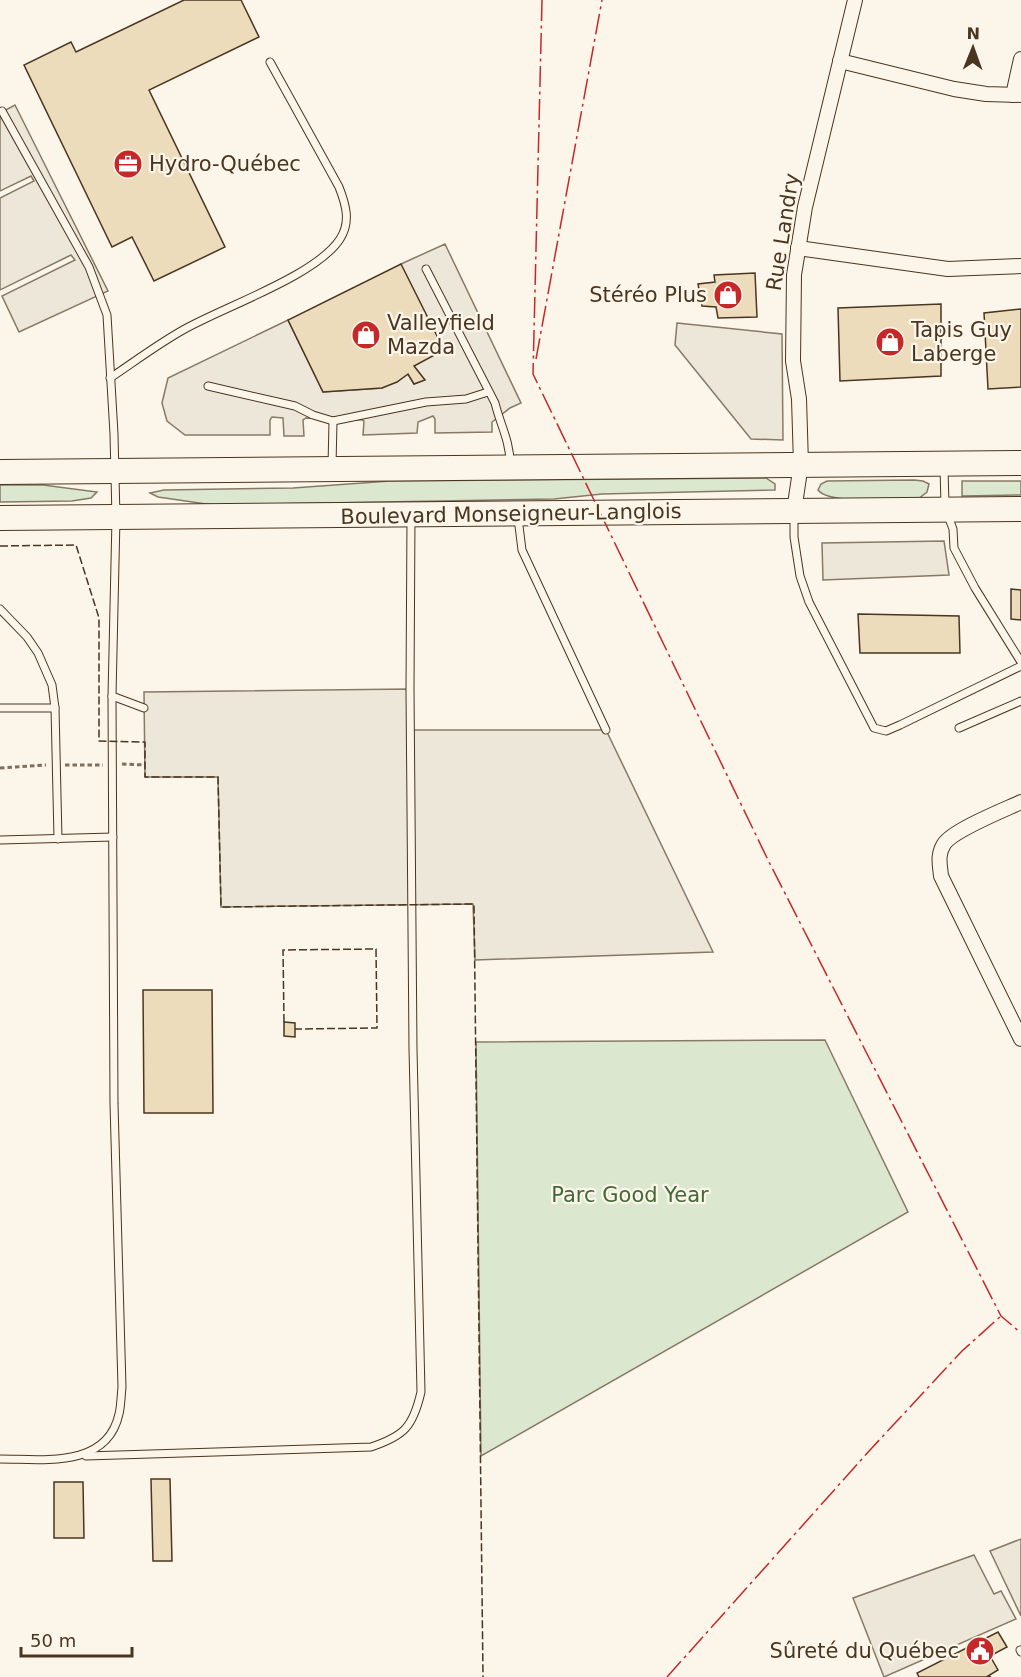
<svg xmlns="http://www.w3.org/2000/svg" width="1021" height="1677" font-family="'DejaVu Sans',sans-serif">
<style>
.green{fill:#dce7d0;stroke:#887966;stroke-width:1.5}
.parking{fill:#ede7d9;stroke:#887966;stroke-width:1.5}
.building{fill:#ecdcbc;stroke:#4a3520;stroke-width:1.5}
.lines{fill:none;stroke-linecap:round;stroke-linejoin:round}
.lane-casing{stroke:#4a3520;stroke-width:9}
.street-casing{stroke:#4a3520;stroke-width:16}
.highway-casing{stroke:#4a3520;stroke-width:26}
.path{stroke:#7f6f5c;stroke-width:3;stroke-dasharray:4.5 3;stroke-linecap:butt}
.lane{stroke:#fbf6e9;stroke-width:7}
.street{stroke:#fbf6e9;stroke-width:14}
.highway{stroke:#fbf6e9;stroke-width:24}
.fence{stroke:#4a3520;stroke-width:1.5;stroke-dasharray:8 3;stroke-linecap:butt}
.power{stroke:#c62828;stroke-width:1.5;stroke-dasharray:21 4.5 3 4.5;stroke-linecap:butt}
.labels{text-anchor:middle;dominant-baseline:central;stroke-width:4.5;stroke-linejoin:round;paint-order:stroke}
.poi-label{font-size:21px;fill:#4a3520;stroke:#fbf6e9;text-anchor:start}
.street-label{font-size:21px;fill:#4a3520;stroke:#fbf6e9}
.park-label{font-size:21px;fill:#436837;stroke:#fbf6e9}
</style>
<rect width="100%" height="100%" fill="#fbf6e9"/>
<!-- green -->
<g class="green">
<path d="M766,478l9,6v6l-173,4 -48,5 -341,6 -55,-8 -8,-4 14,-3 129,-2 97,-7z"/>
<path d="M914,480l9,1 6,3 -2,8 -9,7c-20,0 -89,6 -100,-9l3,-6 6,-3z"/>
<path d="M962,481h59v14l-59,1z"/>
<path d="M0,485h43l54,7 -6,6 -19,3 -72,1z"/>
<path d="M825,1040l83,172 -427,244 -5,-414z"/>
</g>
<!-- parking -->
<g class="parking">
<path d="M15,105l93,186 -89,41 -17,-36 73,-36 -4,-5 -71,35v-92l34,-17 -3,-5 -31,15v-78z"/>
<path d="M445,244l76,159 -11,5 -18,14v10l-57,1v-14l-2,-3 -15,6 -1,11 -54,2 1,-14 -2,-1 -56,-2 -3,2 1,16h-20l-1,-18 -11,-1 -2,3v15h-85l-18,-14 -5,-18 6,-25 120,-58 35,72 59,-4 26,-14 6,10 10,-4 -10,-14 -13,-102z"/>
<path d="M677,323l105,11 1,106 -32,-1 -76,-94z"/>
<path d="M944,541l5,34 -126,5 -1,-37z"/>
<path d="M410,689l1,41h195l107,222 -238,8 -2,-56 -252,3 -3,-130h-73l-1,-85z"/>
<path d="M1021,1539v77l-31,-65z"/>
<path d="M974,1555l20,39 7,-3 15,28 -132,58 -31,-79z"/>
</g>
<!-- building -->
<g class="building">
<path d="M184,0h57l18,37 -110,53 76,157 -71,34 -22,-44 -20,10 -88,-182 47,-23 5,10z"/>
<path d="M401,264l43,86 -30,16 11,14 -11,4 -6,-10 -11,8 -15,6 -59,4 -35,-72z"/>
<path d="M755,273l2,44 -39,1 -2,-11 -14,-1 -4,-22 17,-2 -1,-7z"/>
<path d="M941,304v72l-101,5 -2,-73z"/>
<path d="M1021,309v78l-33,2 -4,-76z"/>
<path d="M1011,589l10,1v30l-10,-1z"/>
<path d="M858,614l101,2 1,37h-100z"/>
<path d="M143,990h69l1,123h-69z"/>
<path d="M284,1022l11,1v14l-11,-1z"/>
<path d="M151,1479h19l2,82h-19z"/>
<path d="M54,1482h29l1,56h-30z"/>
<path d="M998,1632l9,15 -17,9 8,14 -10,6 3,1h-72l-2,-4z"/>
</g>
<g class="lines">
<!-- lane casing -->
<g class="lane-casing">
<g id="lane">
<path d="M426,269l69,134c5,21 15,38 15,60"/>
<path d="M110,378c24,-16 48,-34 73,-48 40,-23 133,-54 157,-91 11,-17 6,-34 -1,-52l-69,-125"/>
<path d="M208,386l87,20 18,9 20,6 93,-19 40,-3 22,-7"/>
<path d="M332,466l1,-45"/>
<path d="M944,468l1,37"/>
<path d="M794,514v23l6,39 9,26 65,126 12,3 14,-6 121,-59"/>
<path d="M948,516l5,13 1,19 21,40 46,74"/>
<path d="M518,518l4,32 84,180"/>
<path d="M0,609l27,28 11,16 14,32 3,23 3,131"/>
<path d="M112,696l32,12"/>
<path d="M0,708h55"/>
<path d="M959,728l62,-27"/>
<path d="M0,840l113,-3"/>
<path d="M86,1456l285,-9c33,-11 42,-20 50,-55l-8,-343 -3,-360 1,-172"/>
<path d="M0,1459c42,0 107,10 119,-45 2,-8 2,-18 3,-27l-8,-283 -2,-408 4,-178 -2,-84 -7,-119 -18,-48 -87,-156"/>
<path d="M1020,1650l1,2"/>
</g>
</g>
<!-- street casing -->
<g class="street-casing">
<g id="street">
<path d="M840,61l114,28 32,5 35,1"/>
<path d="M1013,95l8,-36"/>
<path d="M798,248l150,21 73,-3"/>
<path d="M794,511l7,-47 -2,-65 -6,-38 1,-86 11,-68 50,-207"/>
<path d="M1021,802c-17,8 -68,28 -77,42 -7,11 -4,21 -3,32l80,163"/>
</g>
</g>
<!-- highway casing -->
<g class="highway-casing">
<g id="highway">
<path d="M0,472l1021,-9"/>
<path d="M0,518l1021,-9"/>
</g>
</g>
<!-- path -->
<g class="path">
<path d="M122,764l23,1"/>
<path d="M65,765h38"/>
<path d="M0,768l46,-3"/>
</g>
<!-- lane -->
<use href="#lane" class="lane"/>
<!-- street -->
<use href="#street" class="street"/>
<!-- highway -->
<use href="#highway" class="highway"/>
<!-- fence -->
<g class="fence">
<path d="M0,546l76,-1 23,73v123l46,1v35h73l3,130 253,-3 9,773"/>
<path d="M284,1022l-1,-72 93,-1 1,79 -82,1"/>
</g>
<!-- power -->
<g class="power">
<path d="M542,0l-9,374 236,488 232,454 20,17"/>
<path d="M536,359l66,-359"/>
<path d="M667,1677l203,-227 92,-99 39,-35"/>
</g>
</g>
<!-- icons -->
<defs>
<g id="office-disc" transform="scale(1.5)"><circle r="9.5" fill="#c62828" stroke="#fbf6e9"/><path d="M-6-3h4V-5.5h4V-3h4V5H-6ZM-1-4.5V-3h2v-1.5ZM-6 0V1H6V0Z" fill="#fff"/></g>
<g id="shop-disc" transform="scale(1.5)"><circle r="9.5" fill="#c62828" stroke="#fbf6e9"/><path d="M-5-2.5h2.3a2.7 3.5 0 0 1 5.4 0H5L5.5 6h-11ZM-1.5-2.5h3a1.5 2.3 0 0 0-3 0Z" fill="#fff"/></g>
<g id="civic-disc" transform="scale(1.5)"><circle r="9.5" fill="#c62828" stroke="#fbf6e9"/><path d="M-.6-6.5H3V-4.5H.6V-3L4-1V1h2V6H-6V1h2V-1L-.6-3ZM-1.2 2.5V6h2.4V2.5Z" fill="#fff"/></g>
</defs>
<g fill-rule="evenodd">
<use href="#office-disc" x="128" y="164"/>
<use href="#shop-disc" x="728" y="295"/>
<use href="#shop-disc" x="366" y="335"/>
<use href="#shop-disc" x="890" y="342"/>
<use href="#civic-disc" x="980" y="1651"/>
</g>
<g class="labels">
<!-- poi labels -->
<g class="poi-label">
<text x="149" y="164">Hydro-Québec</text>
<text x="707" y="295" text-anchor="end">Stéréo Plus</text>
<text x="387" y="323">Valleyfield<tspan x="387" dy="24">Mazda</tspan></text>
<text x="911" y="330">Tapis Guy<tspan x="911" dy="24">Laberge</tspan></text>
<text x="959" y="1651" text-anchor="end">Sûreté du Québec</text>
</g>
<!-- street labels -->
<g class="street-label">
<text transform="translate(783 232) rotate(-81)">Rue Landry</text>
<text transform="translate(511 514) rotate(-1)">Boulevard Monseigneur-Langlois</text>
</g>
<!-- park labels -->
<g class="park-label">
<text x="630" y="1195">Parc Good Year</text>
</g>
</g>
<!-- north arrow -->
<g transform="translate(973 48) rotate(1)" stroke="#fbf6e9" stroke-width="4.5" paint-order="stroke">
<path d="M0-4.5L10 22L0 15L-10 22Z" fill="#4a3520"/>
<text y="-9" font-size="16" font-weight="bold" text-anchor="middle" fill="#4a3520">N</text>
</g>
<!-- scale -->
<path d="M21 1647v9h111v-9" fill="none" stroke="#4a3520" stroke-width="3"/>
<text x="30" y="1647" font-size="18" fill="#4a3520" stroke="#fbf6e9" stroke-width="4.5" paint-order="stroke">50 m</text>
</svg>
